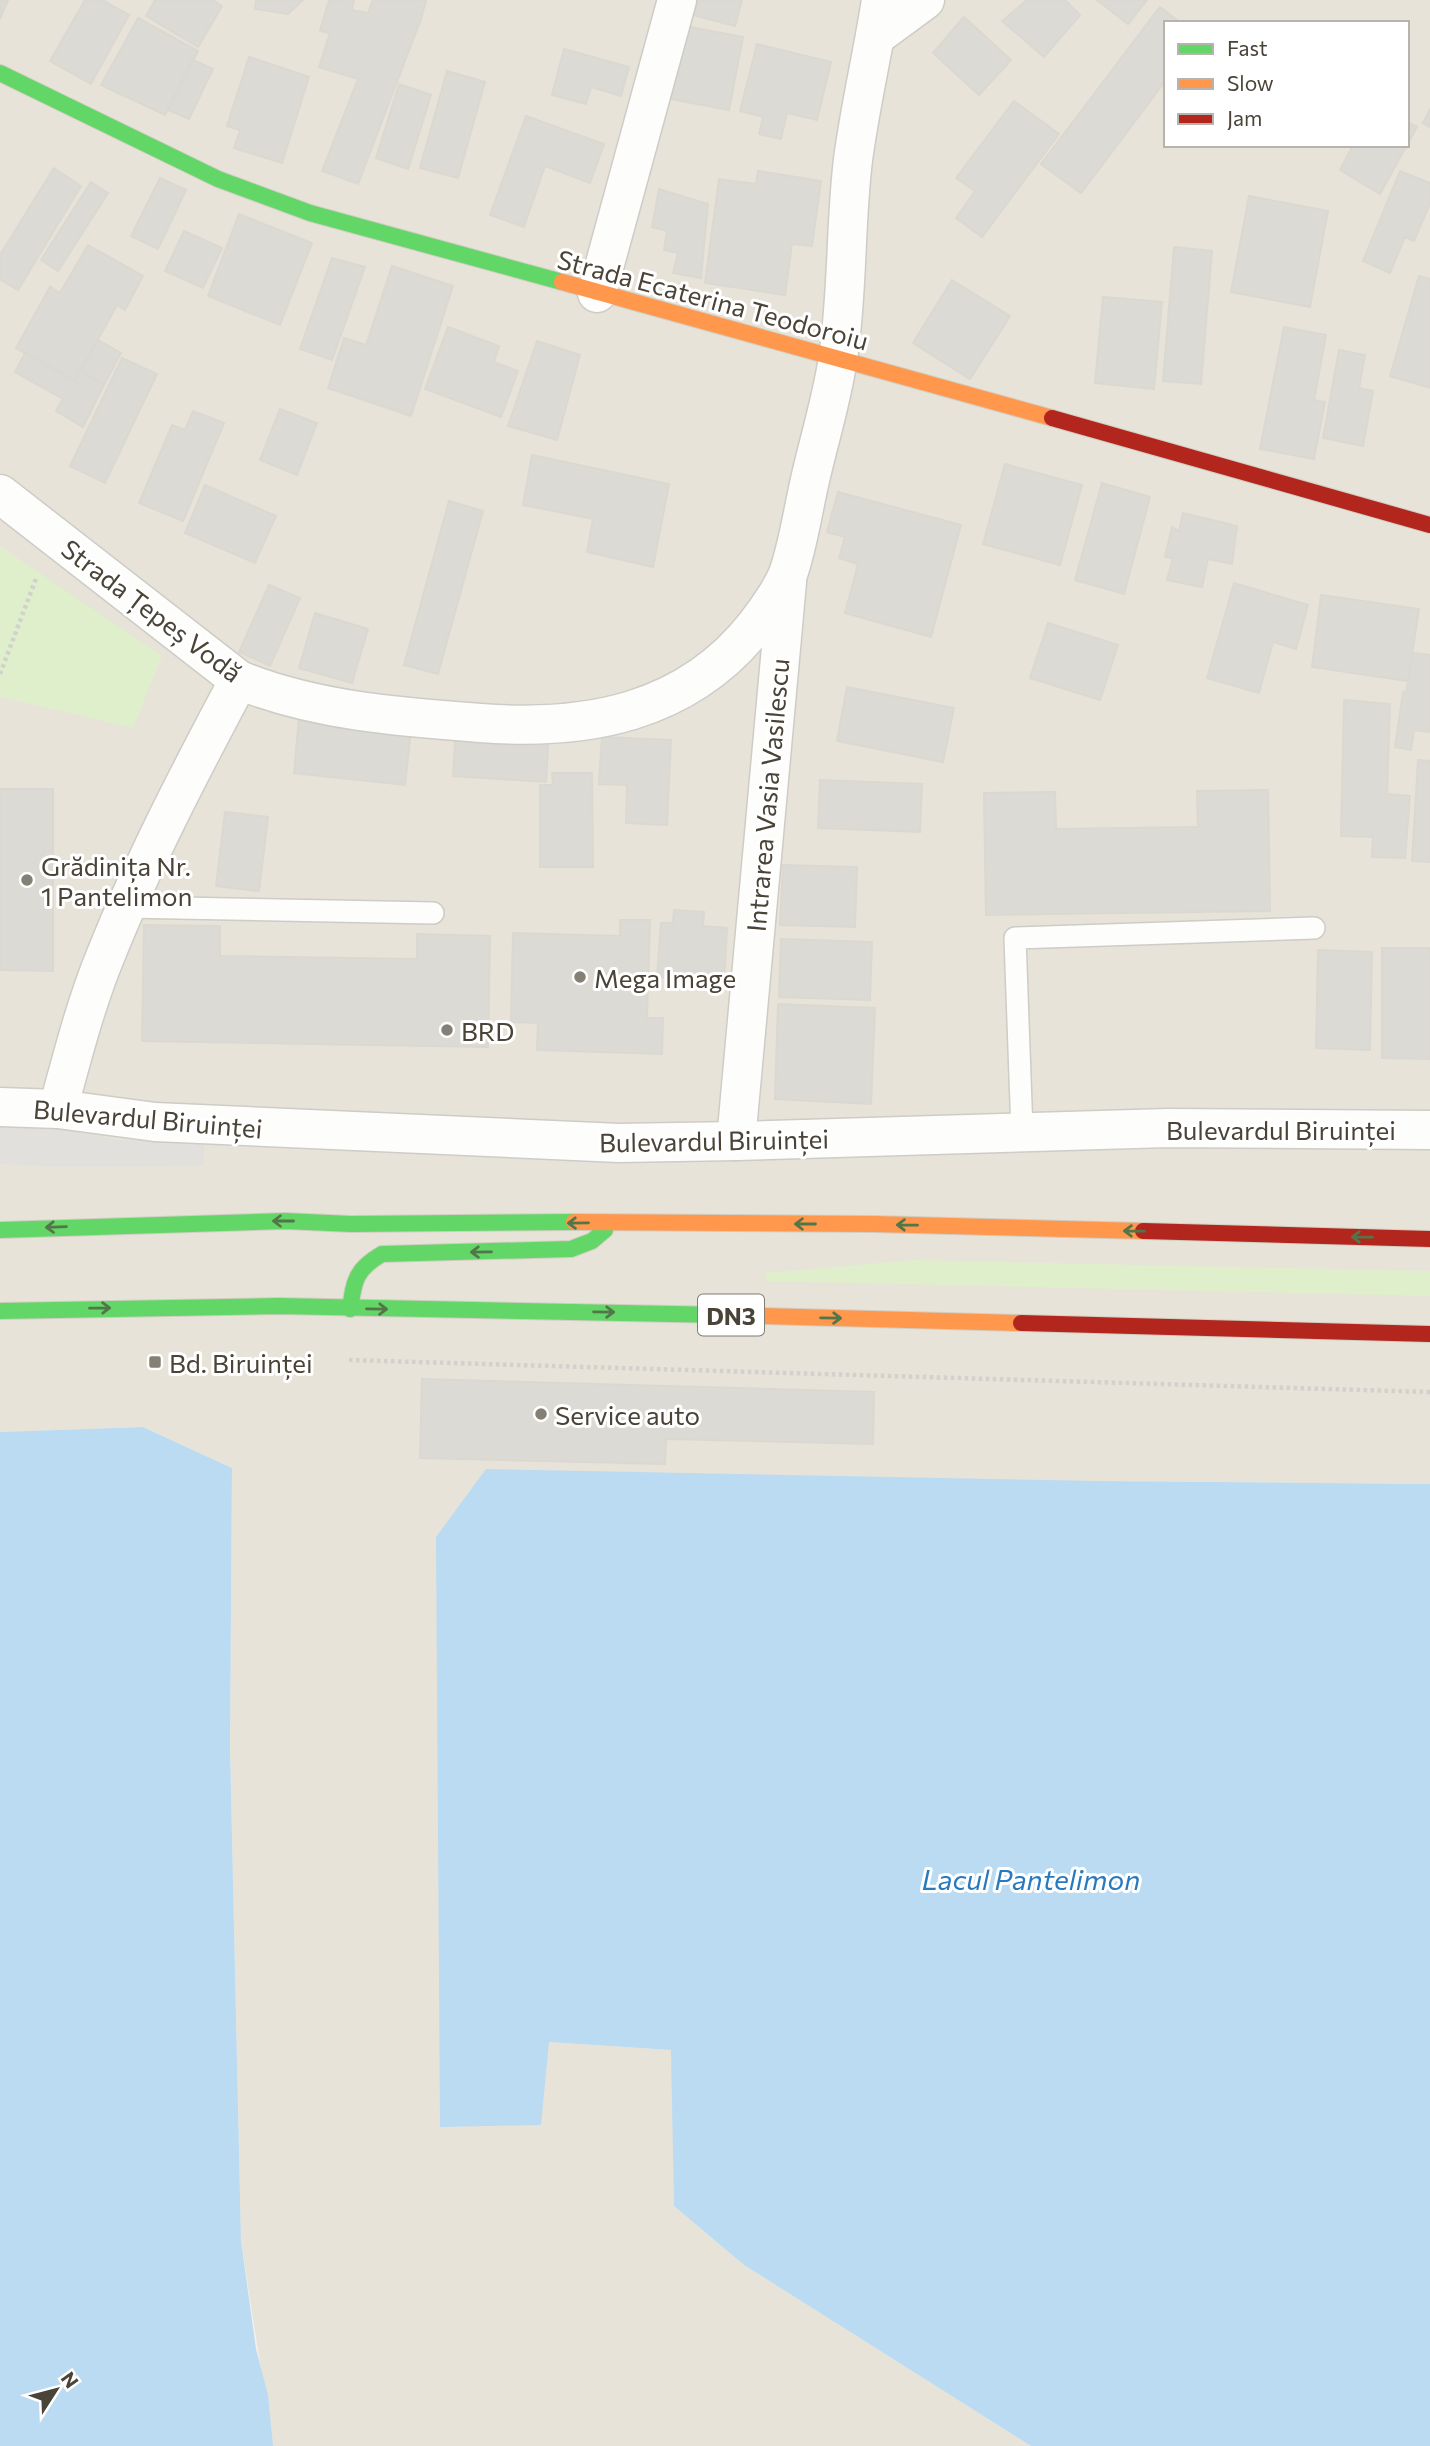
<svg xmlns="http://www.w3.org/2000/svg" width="1430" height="2446" font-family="Commissioner,sans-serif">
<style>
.residential{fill:#e7e3d9;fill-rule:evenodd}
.green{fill:#dfeecb}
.parking{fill:#e2e0dc}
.water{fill:#badbf2}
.building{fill:#dcdad4;stroke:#dbd8d1;stroke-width:2}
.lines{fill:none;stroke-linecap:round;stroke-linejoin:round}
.lane-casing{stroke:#ceccc6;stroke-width:24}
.street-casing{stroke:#ceccc6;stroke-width:41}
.fast-casing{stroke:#d2cec2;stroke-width:18}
.slow-casing{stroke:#d2cec2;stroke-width:18}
.jam-casing{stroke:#d2cec2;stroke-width:18}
.path{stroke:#d2d1cb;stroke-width:4.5;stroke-dasharray:3.5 3.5;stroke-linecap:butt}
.lane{stroke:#fdfdfc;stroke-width:21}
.street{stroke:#fdfdfc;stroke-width:38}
.fast{stroke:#63d668;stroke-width:16}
.slow{stroke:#ff974d;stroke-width:16}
.jam{stroke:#b3261e;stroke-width:16}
.oneway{stroke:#537648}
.poi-dot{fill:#858076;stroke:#fff;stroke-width:2.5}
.labels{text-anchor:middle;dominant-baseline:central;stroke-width:6;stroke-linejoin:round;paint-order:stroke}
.shield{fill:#fff;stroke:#807b73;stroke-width:2}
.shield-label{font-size:24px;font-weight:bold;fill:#4a4337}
.street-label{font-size:26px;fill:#4a4337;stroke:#fff}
.poi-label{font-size:26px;fill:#4a4337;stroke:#fff;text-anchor:start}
.water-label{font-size:28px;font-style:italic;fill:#2879be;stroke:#fff}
</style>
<rect width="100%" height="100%" fill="#f2f1ec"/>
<!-- residential -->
<path class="residential" d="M0,0h1430v1484l-332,-3 -549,561 123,8 2,156 70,59 287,181h-761l-9,-76 -20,-129 -11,-494 2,-279 -89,-41 -143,5zM1166,23h241v122h-241z"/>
<!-- green -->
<g class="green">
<path d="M0,546l162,110 -29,72 -133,-31z"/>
<path d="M913,1260l517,11v25l-664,-15v-8z"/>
</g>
<!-- parking -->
<path class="parking" d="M0,1123h27l92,17 85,3v23l-144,1 -60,-3z"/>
<!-- water -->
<g class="water">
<path d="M143,1427l89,41 -2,279 11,494 15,108 12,46 5,51h-273v-1014z"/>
<path d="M486,1469l612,12 332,3v962h-399l-287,-181 -70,-59 -3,-156 -122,-8 -8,83 -101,2 -4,-590z"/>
</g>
<!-- building -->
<g class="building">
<path d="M0,0h8l-8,19z"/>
<path d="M85,0h17l27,15 -38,69 -41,-23z"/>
<path d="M155,0h58l9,6 -24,41 -52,-31z"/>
<path d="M256,0h47l-15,14 -33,-5z"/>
<path d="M329,0h25l-2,10 16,3 5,-13h53l-5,19 -63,165 -36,-13 36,-92 -39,-12 11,-34 -10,-2z"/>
<path d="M693,0h49l-7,26 -46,-12z"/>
<path d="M1027,0h38l15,15 -36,42 -42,-36z"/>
<path d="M1097,0h50l-19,24z"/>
<path d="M1160,7l21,16h-15v57l-85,113 -40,-29z"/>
<path d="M964,17l47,43 -32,35 -46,-42z"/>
<path d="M138,18l60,33 -33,64 -64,-30z"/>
<path d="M675,24l68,13 -14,73 -69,-13z"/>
<path d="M757,44l74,18 -14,58 -30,-7 -6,26 -22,-5 4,-17 -23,-6z"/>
<path d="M564,49l65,18 -8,29 -30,-9 -5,17 -34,-9z"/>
<path d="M249,57l60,20 -27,86 -48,-15 6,-18 -13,-4z"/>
<path d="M193,60l20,9 -24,50 -21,-9z"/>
<path d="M447,71l38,11 -27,96 -38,-10z"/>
<path d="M399,84l32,11 -23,74 -32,-11z"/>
<path d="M1014,101l45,33 -77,103 -26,-19 19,-27 -19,-13z"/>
<path d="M1430,109v18l-7,-4z"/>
<path d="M526,116l78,28 -14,39 -45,-17 -21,61 -34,-12z"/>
<path d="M1407,122l10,5 -10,18z"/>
<path d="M1353,145h54l-27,49 -40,-24z"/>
<path d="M54,168l27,18 -63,104 -18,-11v-24z"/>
<path d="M758,171l63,10 -9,65 -20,-2 -7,51 -80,-12 14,-104 37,5z"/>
<path d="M1400,171l30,12v21l-16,37 -9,-4 -15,36 -27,-12z"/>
<path d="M160,178l26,12 -28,59 -27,-13z"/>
<path d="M91,182l17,11 -50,78 -17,-11z"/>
<path d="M659,189l49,15 -7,74 -28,-5 5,-20 -14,-3 3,-19 -15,-4z"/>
<path d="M1249,196l79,15 -18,96 -79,-15z"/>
<path d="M239,214l73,29 -32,82 -72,-29z"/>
<path d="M184,231l38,17 -19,40 -38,-17z"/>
<path d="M88,245l55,31 -18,34 -8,-5 -42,76 -59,-33 34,-61 10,6z"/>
<path d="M1174,247l38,4 -11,133 -38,-3z"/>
<path d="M332,258l33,9 -33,93 -32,-11z"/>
<path d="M392,266l61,20 -42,130 -83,-28 16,-50 22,7z"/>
<path d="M1419,276l11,3v109l-40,-12z"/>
<path d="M952,280l58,36 -40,63 -57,-36z"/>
<path d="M1103,297l59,5 -8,87 -59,-6z"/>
<path d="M448,327l51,19 -5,16 24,9 -17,46 -76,-28z"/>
<path d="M1284,327l42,8 -12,65 11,2 -11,57 -54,-10z"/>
<path d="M98,340l23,13 -17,32 -24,-14z"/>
<path d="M537,341l43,14 -23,85 -49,-14z"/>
<path d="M1339,350l26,5 -6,33 14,3 -10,55 -40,-8z"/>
<path d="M25,353l50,28 5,-10 24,14 -21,42 -27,-16 7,-12 -48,-27z"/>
<path d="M122,358l35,16 -52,109 -35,-17z"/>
<path d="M280,409l37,14 -20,52 -37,-15z"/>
<path d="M193,411l31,12 -41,98 -44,-18 33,-78 13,5z"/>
<path d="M532,455l137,29 -16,83 -66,-15 6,-33 -70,-14z"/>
<path d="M1005,464l77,21 -22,80 -77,-21z"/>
<path d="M1102,483l48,14 -26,97 -49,-14z"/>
<path d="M205,485l71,31 -21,47 -70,-30z"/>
<path d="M838,492l123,33 -30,112 -86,-24 13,-49 -19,-6 6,-21 -18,-5z"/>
<path d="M449,501l34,10 -45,163 -34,-9z"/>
<path d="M1183,513l54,13 -5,38 -24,-5 -6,28 -35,-7 6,-22 -8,-1 7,-30 7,4z"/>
<path d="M1234,583l74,22 -12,44 -23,-7 -14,51 -52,-15z"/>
<path d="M269,585l31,13 -30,68 -31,-14z"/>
<path d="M1321,595l98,14 -11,72 -96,-14z"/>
<path d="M315,613l53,16 -16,54 -53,-15z"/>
<path d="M1048,623l70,22 -18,55 -70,-22z"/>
<path d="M1413,653l17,2v77l-16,-2 -3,20 -16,-3 8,-55 3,1z"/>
<path d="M847,687l107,21 -11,54 -106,-21z"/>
<path d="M1344,700l46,4 -3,90 23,2 -5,62 -33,-1 1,-20 -32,-1z"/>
<path d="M299,718l112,12 -6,55 -111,-12z"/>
<path d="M456,725l93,5 -3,52 -93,-6z"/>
<path d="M602,737l69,3 -4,85 -41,-2 1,-38 -28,-1z"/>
<path d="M1418,760l12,1v101l-18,-1z"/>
<path d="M552,773h40l1,94h-53v-82h13z"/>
<path d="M820,780l102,4 -2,48 -102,-4z"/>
<path d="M0,789h53v182l-53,-1z"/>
<path d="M1268,790l2,121 -284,4 -2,-122 71,-1 1,37 142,-2 -1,-36z"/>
<path d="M225,812l43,5 -9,74 -43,-5z"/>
<path d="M783,865l74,2 -2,60 -75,-2z"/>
<path d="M674,910l30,2 -1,14 24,2 -3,53 -67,-4 4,-54h12z"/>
<path d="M620,920h30l-3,98h16l-1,36 -125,-4 1,-27 -27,-1 2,-89 107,3z"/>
<path d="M144,925l76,1v30l197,3v-25l73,2 -2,111 -346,-6z"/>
<path d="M781,939l91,3 -2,58 -91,-3z"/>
<path d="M1382,948h48v111l-48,-1z"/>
<path d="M1318,950l54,2 -2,98 -54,-2z"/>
<path d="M778,1004l97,4 -4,96 -96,-5z"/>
<path d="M422,1379l452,13 -1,52 -207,-5 -1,25 -245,-6z"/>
</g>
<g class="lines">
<!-- lane casing -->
<g class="lane-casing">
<g id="lane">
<path d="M127,907l306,6"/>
<path d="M1022,1132l-7,-194 299,-10"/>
</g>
</g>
<!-- street casing -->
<g class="street-casing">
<g id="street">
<path d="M876,36l49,-36"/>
<path d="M597,293l80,-293"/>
<path d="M0,494l239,186c77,31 160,37 242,43 106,8 206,-10 275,-98 11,-15 25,-33 32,-51 10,-28 15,-64 22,-94 9,-40 22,-81 28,-122 10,-66 7,-133 15,-198 7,-54 20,-107 28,-160"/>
<path d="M0,1107l58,2 97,13 464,21 117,-2 432,-13 262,2"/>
<path d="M58,1109c14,-51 27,-103 47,-152 38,-95 86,-187 134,-277"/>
<path d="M736,1141l51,-559"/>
</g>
</g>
<!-- fast casing -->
<g class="fast-casing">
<g id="fast">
<path d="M0,73l218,106 92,34 252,69"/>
<path d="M0,1230l285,-9 66,3 223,-2"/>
<path d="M350,1309c4,-29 6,-40 32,-55l189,-5 21,-8 13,-11"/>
<path d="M0,1311l278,-5 446,9"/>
</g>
</g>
<!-- slow casing -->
<g class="slow-casing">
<g id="slow">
<path d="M562,282l490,136"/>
<path d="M574,1222l300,2 269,7"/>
<path d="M724,1315l297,8"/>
</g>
</g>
<!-- jam casing -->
<g class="jam-casing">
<g id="jam">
<path d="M1052,418l378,107"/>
<path d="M1143,1231l287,8"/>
<path d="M1021,1323l409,11"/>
</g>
</g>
<!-- path -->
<g class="path">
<path d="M0,674l37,-98"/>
<path d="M349,1360l1081,32"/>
</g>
<!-- lane -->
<use href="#lane" class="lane"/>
<!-- street -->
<use href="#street" class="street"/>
<!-- fast -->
<use href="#fast" class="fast"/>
<!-- slow -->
<use href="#slow" class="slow"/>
<!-- jam -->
<use href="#jam" class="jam"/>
</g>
<!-- one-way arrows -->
<defs><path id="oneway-shaft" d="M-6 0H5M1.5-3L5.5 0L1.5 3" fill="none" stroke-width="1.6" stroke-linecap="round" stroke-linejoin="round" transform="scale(1.75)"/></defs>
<g class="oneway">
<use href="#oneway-shaft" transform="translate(283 1221) rotate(-180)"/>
<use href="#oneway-shaft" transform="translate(578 1223) rotate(179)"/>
<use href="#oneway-shaft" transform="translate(805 1224) rotate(-180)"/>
<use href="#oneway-shaft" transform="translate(907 1225) rotate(-179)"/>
<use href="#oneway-shaft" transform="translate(56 1227) rotate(178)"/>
<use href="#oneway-shaft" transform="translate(1134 1231) rotate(-179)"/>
<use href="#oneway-shaft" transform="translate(1362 1237) rotate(-179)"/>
<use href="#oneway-shaft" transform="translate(481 1252) rotate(179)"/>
<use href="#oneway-shaft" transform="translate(100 1308) rotate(-1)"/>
<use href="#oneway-shaft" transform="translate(377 1309) rotate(1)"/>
<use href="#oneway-shaft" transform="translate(604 1312) rotate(1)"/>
<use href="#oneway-shaft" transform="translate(831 1318) rotate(1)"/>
</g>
<!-- markers -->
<g class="poi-dot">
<circle cx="27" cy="880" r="7"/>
<circle cx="580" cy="977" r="7"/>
<circle cx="447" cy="1030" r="7"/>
<rect x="148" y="1355" width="14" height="14" rx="3.5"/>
<circle cx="541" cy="1414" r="7"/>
</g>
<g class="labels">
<!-- shield labels -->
<rect class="shield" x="698" y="1294.5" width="66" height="41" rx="5"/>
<g class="shield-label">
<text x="731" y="1315">DN3</text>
</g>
<!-- street labels -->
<g class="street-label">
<text transform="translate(713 299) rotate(15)">Strada Ecaterina Teodoroiu</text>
<text transform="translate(152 610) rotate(37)">Strada Țepeș Vodă</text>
<text transform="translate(767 795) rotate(-85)">Intrarea Vasia Vasilescu</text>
<text transform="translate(148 1118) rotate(5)">Bulevardul Biruinței</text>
<text x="1281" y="1129">Bulevardul Biruinței</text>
<text transform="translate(714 1140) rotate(-1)">Bulevardul Biruinței</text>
</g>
<!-- poi labels -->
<g class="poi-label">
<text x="41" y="865">Grădinița Nr.<tspan x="41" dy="30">1 Pantelimon</tspan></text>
<text x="594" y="977">Mega Image</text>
<text x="461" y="1030">BRD</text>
<text x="169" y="1362">Bd. Biruinței</text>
<text x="555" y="1414">Service auto</text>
</g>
<!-- water labels -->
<g class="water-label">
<text x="1031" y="1879">Lacul Pantelimon</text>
</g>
</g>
<!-- legend -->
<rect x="1164" y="21" width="245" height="126" fill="#ffffff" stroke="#b7b4af" stroke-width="2"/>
<rect x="1178" y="44" width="35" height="10" fill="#63d668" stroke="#b7b4af" stroke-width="2"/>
<text x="1227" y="56" font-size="21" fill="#4a4337">Fast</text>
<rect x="1178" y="79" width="35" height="10" fill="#ff974d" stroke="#b7b4af" stroke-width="2"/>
<text x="1227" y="91" font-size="21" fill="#4a4337">Slow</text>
<rect x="1178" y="114" width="35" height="10" fill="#b3261e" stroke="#b7b4af" stroke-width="2"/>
<text x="1227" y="126" font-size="21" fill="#4a4337">Jam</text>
<!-- north arrow -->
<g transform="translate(56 2390) rotate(54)" stroke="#ffffff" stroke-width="5" paint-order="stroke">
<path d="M0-5L12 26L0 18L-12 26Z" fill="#4a4337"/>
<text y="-10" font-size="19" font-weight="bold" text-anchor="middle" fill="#4a4337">N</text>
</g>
</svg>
